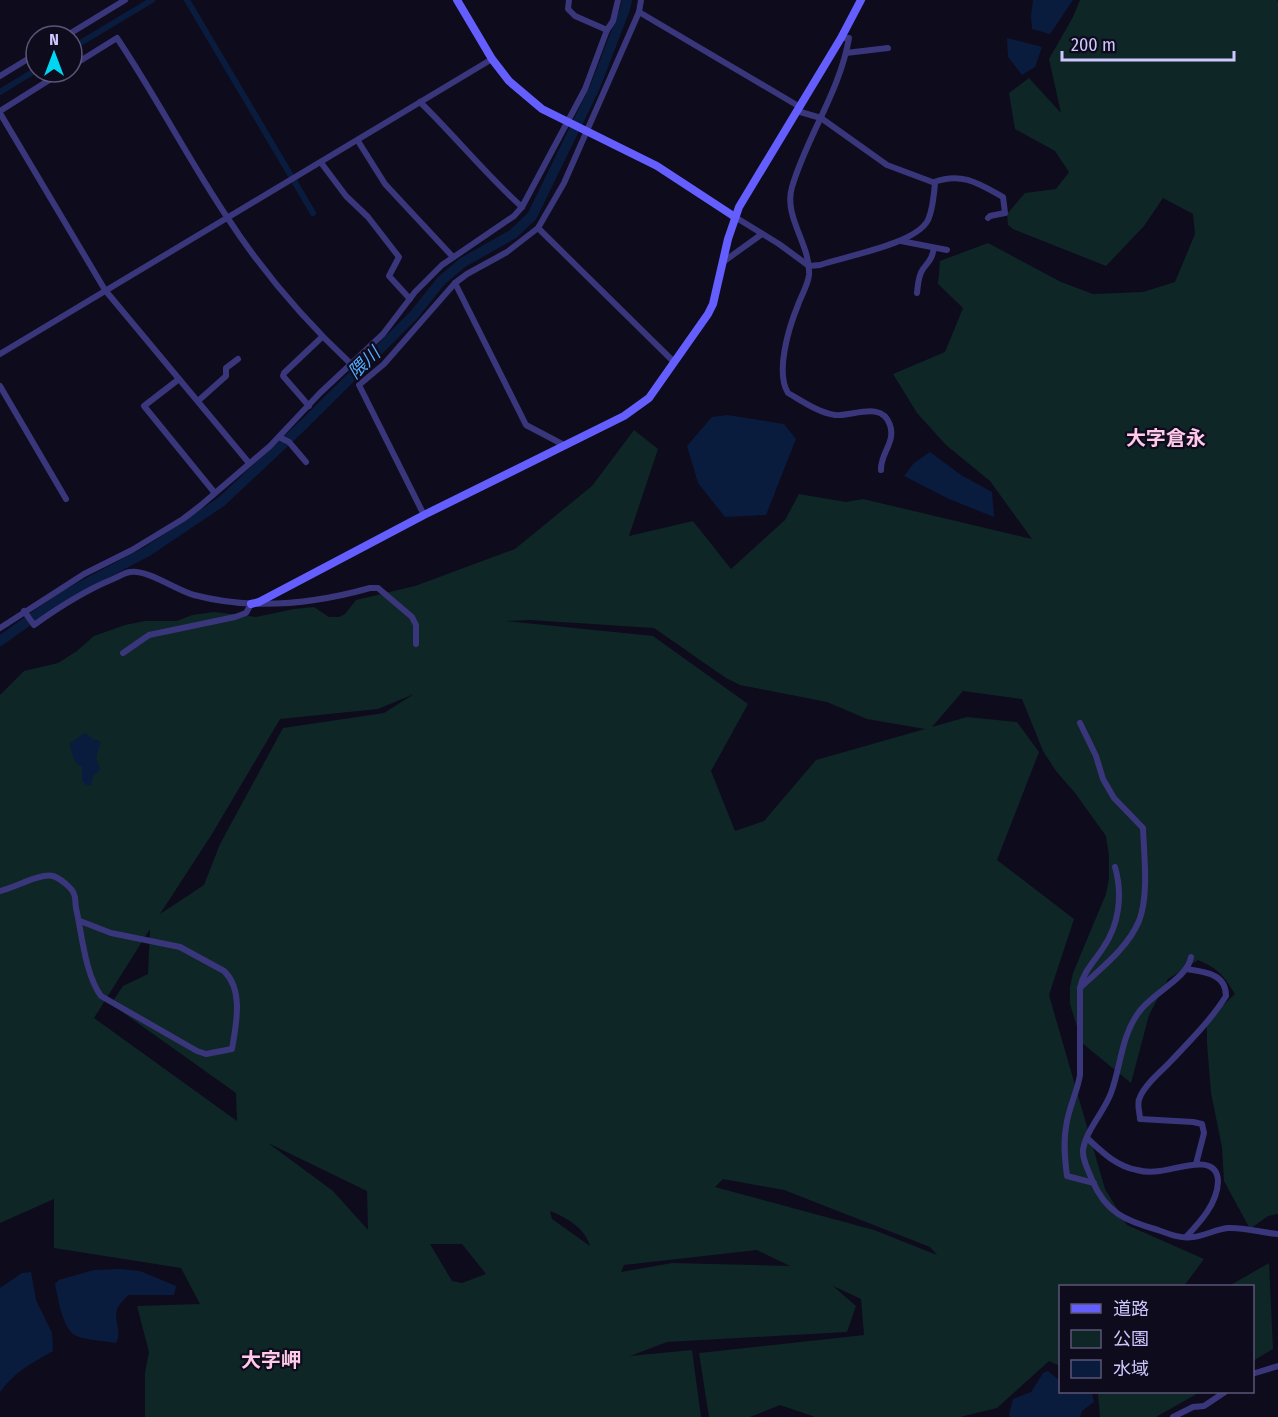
<svg xmlns="http://www.w3.org/2000/svg" width="1278" height="1417" font-family="'Fira Sans Condensed','Noto Sans JP',sans-serif">
<style>
.green{fill:#0e2626;fill-rule:evenodd}
.water{fill:#0a1c3d}
.lines{fill:none;stroke-linecap:round;stroke-linejoin:round}
.canal{stroke:#0a1c3d;stroke-width:6}
.river{stroke:#0a1c3d;stroke-width:10}
.street{stroke:#3a367c;stroke-width:6}
.secondary{stroke:#655eff;stroke-width:8}
.labels{text-anchor:middle;dominant-baseline:central;stroke-width:4.5;stroke-linejoin:round;paint-order:stroke}
.water-label{font-size:18px;font-style:italic;fill:#55adff;stroke:#0e0b1d}
.quarter-label{font-size:20px;font-weight:bold;fill:#ffc9ea;stroke:#0e0b1d}
</style>
<rect width="100%" height="100%" fill="#0e0b1d"/>
<!-- green -->
<g class="green">
<path d="M1080,0h197l1,2v1212l-10,2 -18,13 -26,-48 -2,-34 -11,-54 -4,-50v-23l28,-26c-12,-19 -16,-25 -37,-34l-30,19 -19,36 -18,68 -49,-40 -12,-39v-17l3,-14 33,-79 3,-16v-22l-3,-20 -31,-43 -19,-22 -13,-20 -21,-52 -59,-8 -31,36 35,-10 50,5 22,30 -42,108 77,59 -25,76 56,194 22,36 77,34 -20,27h-124v80l-11,-5 -52,47 -37,9h-145l-35,-12 -30,12h-41l-10,-64 165,-18 -3,-36 -28,-13 23,20 -9,26 -180,10 -37,14 62,-6 9,67h-556v-44l4,-21 -12,-46 63,-2 -19,-36 -127,-20v-49l-54,24v-528l24,-24 34,-8 19,-12 17,-15 31,-11 20,-4h32l15,-6 22,-3 42,5 38,-8 20,-2 15,10h10l6,-3 11,-14 59,-14 100,-37 77,-63 42,-56 24,19 -29,87 64,-15 38,48 54,-49 14,-26 47,8 17,-3 169,40 -42,-58 -44,-36 -29,-32 -24,-39 52,-22 18,-44 -25,-24 2,-23 48,-18 73,39 32,12 50,-2 32,-10 20,-48 -2,-20 -30,-16 -19,28 -38,40 -93,-37 -5,-4 -1,-11 18,-21 31,-4 13,-17 -14,-21 -40,-22 -6,-36 20,-15 32,35 -12,-54 24,-42zM530,620l124,8 72,50 14,7 87,17 40,17 58,10 -109,31 -52,61 -29,10 -24,-60 37,-67 -95,-68 -147,-15zM414,694l-30,19 -101,15 -63,116 -16,41 -44,29 52,-80 68,-115 98,-10zM94,740l5,1 1,3c-6,9 -3,21 -7,32l-11,5v-14zM150,929l-2,45 -25,12 -12,18 125,89 1,28 -143,-103zM268,1143l99,48 1,39 -35,-39zM723,1179l61,11 146,57 7,8 -63,-25 -159,-43zM550,1211c16,6 35,17 40,35l-38,-27zM430,1244h32l24,30 -24,9 -10,-2zM757,1250l33,16 -118,-3 -51,9 3,-7z"/>
<path d="M1269,1263l4,86 -20,12 -1,-75h-23z"/>
<path d="M1095,1392h105l-44,25h-56l-2,-23z"/>
</g>
<!-- water -->
<g class="water">
<path d="M1033,0h40l-23,34 -18,-5 -1,-13z"/>
<path d="M1007,38l35,9 -7,20 -13,8 -14,-18z"/>
<path d="M728,415l56,9 12,15 -30,76 -41,2 -27,-34 -11,-37 25,-29z"/>
<path d="M930,452l31,23 31,17 2,25 -45,-18 -45,-23 10,-13z"/>
<path d="M85,733l9,7 7,2 -5,15 4,13 -7,6 -2,9h-5l-4,-4v-14c-9,-5 -11,-14 -12,-24z"/>
<path d="M121,1269l19,2 36,15 -2,9h-46c-3,4 -8,8 -10,12 -6,13 5,22 -2,36 -10,-2 -35,-3 -43,-9 -11,-10 -15,-36 -18,-50l4,-4 35,-10z"/>
<path d="M31,1272l5,28 16,33 1,18c-20,11 -40,22 -53,41v-104l22,-15z"/>
<path d="M1048,1371l12,10v11h29l3,1 2,9 -12,9 -2,6h-70l-1,-3 4,-15 18,-7 12,-19z"/>
</g>
<g class="lines">
<!-- canal -->
<g class="canal">
<path d="M187,0l126,213"/>
<path d="M72,48l80,-48"/>
<path d="M0,92l36,-22"/>
</g>
<!-- river -->
<path class="river" d="M0,641l63,-45 85,-45 73,-49 80,-75 112,-111 28,-35 21,-18 51,-29 19,-18 63,-129 30,-78 2,-9"/>
<!-- street -->
<g class="street">
<path d="M569,0l-1,9 7,7 32,14"/>
<path d="M639,12l161,95"/>
<path d="M66,36l59,-36"/>
<path d="M841,38h8c-9,53 -42,98 -57,149 -9,30 19,58 17,88 -1,10 -8,21 -11,30 -9,22 -23,67 -10,88 14,8 31,20 47,22 17,2 47,-15 55,10 6,17 -10,29 -9,45"/>
<path d="M846,53l42,-5"/>
<path d="M72,66l45,-28c39,58 71,121 110,179 35,54 77,103 124,147"/>
<path d="M0,76l36,-22"/>
<path d="M420,102c35,34 66,73 102,105"/>
<path d="M0,111l62,-39"/>
<path d="M0,113l105,177 144,173"/>
<path d="M358,141l27,43 68,73"/>
<path d="M322,164l24,32 22,21 31,40 -10,19 21,23"/>
<path d="M934,182c28,-10 44,1 69,15l2,16 -15,3 -2,2"/>
<path d="M735,217l44,27 30,22 11,-1c26,-9 96,-21 108,-45 5,-11 6,-25 7,-37l-48,-18 -66,-47 -24,-7"/>
<path d="M538,228l136,134"/>
<path d="M901,241l46,9"/>
<path d="M723,262l39,-28"/>
<path d="M455,283l71,142 38,20"/>
<path d="M917,293c1,-8 1,-17 6,-24 6,-8 9,-10 11,-21"/>
<path d="M0,354l492,-295"/>
<path d="M179,379l-35,27 70,86"/>
<path d="M0,386l66,113"/>
<path d="M198,401l28,-25v-8l12,-9"/>
<path d="M309,406l-26,-30 1,-3 38,-36"/>
<path d="M279,437l10,5 17,20"/>
<path d="M424,515l-65,-130 25,-21 71,-81 12,-9 40,-22 31,-24 26,-45 75,-171 2,-12"/>
<path d="M24,611l10,14c25,-18 50,-34 79,-46 5,-2 11,-6 17,-7 17,-3 46,18 64,23 57,15 119,9 176,-7h8l34,29 4,8v19"/>
<path d="M0,628l84,-54 48,-24 51,-31 17,-13 70,-60 50,-53 63,-59 32,-42 27,-27 72,-49 8,-9 63,-118 22,-59 6,-9 5,-21"/>
<path d="M123,653l26,-18 86,-18 11,-4 5,-9"/>
<path d="M0,891c14,-3 40,-18 53,-15 7,2 19,12 21,18 2,4 1,9 2,14 6,26 9,66 25,88l96,55 9,3 26,-5c4,-24 12,-59 -8,-78l-44,-24 -69,-14 -31,-12"/>
<path d="M1191,957c-3,21 -39,36 -52,55 -18,24 -18,54 -28,81 -7,19 -25,37 -28,57 -1,10 6,21 9,30 14,33 34,41 66,50 11,4 23,9 35,7 12,-1 23,-8 35,-9 16,-1 34,5 50,6"/>
<path d="M1186,969c18,3 40,4 40,27 -15,24 -36,45 -55,65 -10,11 -25,22 -31,36 -4,7 0,15 0,22l53,3 9,2 2,9 -8,31"/>
<path d="M1080,988c21,-20 47,-39 59,-67 10,-25 5,-66 4,-93l-29,-30 -11,-19 -7,-23 -16,-33"/>
<path d="M1087,1138c15,14 29,28 50,32 7,2 16,2 23,1 18,-2 58,-19 58,11 -1,22 -18,40 -32,55"/>
<path d="M1094,1183l-27,-7c-2,-16 -4,-33 -1,-49 2,-18 11,-34 14,-52v-87c3,-16 14,-26 23,-40 16,-23 20,-53 12,-81"/>
<path d="M1252,1374l26,-8"/>
<path d="M1173,1417l20,-10 11,-1 21,-14"/>
</g>
<!-- secondary -->
<g class="secondary">
<path d="M457,0l35,59 17,22 33,28 115,57 78,51"/>
<path d="M251,604l8,-2 165,-87 200,-99 25,-18 59,-84 5,-10 15,-65 11,-32 102,-169 20,-38"/>
</g>
</g>
<g class="labels">
<!-- water labels -->
<g class="water-label">
<text transform="translate(364 363) rotate(-44)">隈川</text>
</g>
<!-- quarter labels -->
<g class="quarter-label">
<text x="1166" y="438">大字倉永</text>
<text x="271" y="1360">大字岬</text>
</g>
</g>
<!-- legend -->
<rect x="1059" y="1285" width="195" height="108" fill="#0e0b1d" stroke="#5b5677" stroke-width="1.5"/>
<rect x="1071" y="1304" width="30" height="9" fill="#655eff" stroke="#5b5677" stroke-width="1.5"/>
<text x="1113" y="1315" font-size="18" fill="#cec7ff">道路</text>
<rect x="1071" y="1330" width="30" height="18" fill="#0e2626" stroke="#5b5677" stroke-width="1.5"/>
<text x="1113" y="1345" font-size="18" fill="#cec7ff">公園</text>
<rect x="1071" y="1360" width="30" height="18" fill="#0a1c3d" stroke="#5b5677" stroke-width="1.5"/>
<text x="1113" y="1375" font-size="18" fill="#cec7ff">水域</text>
<!-- north arrow -->
<g transform="translate(54 54)"><circle r="28" fill="#0e0b1d" stroke="#5b5677" stroke-width="1.5"/>
<path d="M0-4.5L10 22L0 15L-10 22Z" fill="#00d5f2"/>
<text y="-9" font-size="16" font-weight="bold" text-anchor="middle" fill="#cec7ff">N</text>
</g>
<!-- scale -->
<path d="M1062 51v9h172v-9" fill="none" stroke="#cec7ff" stroke-width="3"/>
<text x="1071" y="51" font-size="18" fill="#cec7ff" stroke="#0e0b1d" stroke-width="4.5" paint-order="stroke">200 m</text>
</svg>
